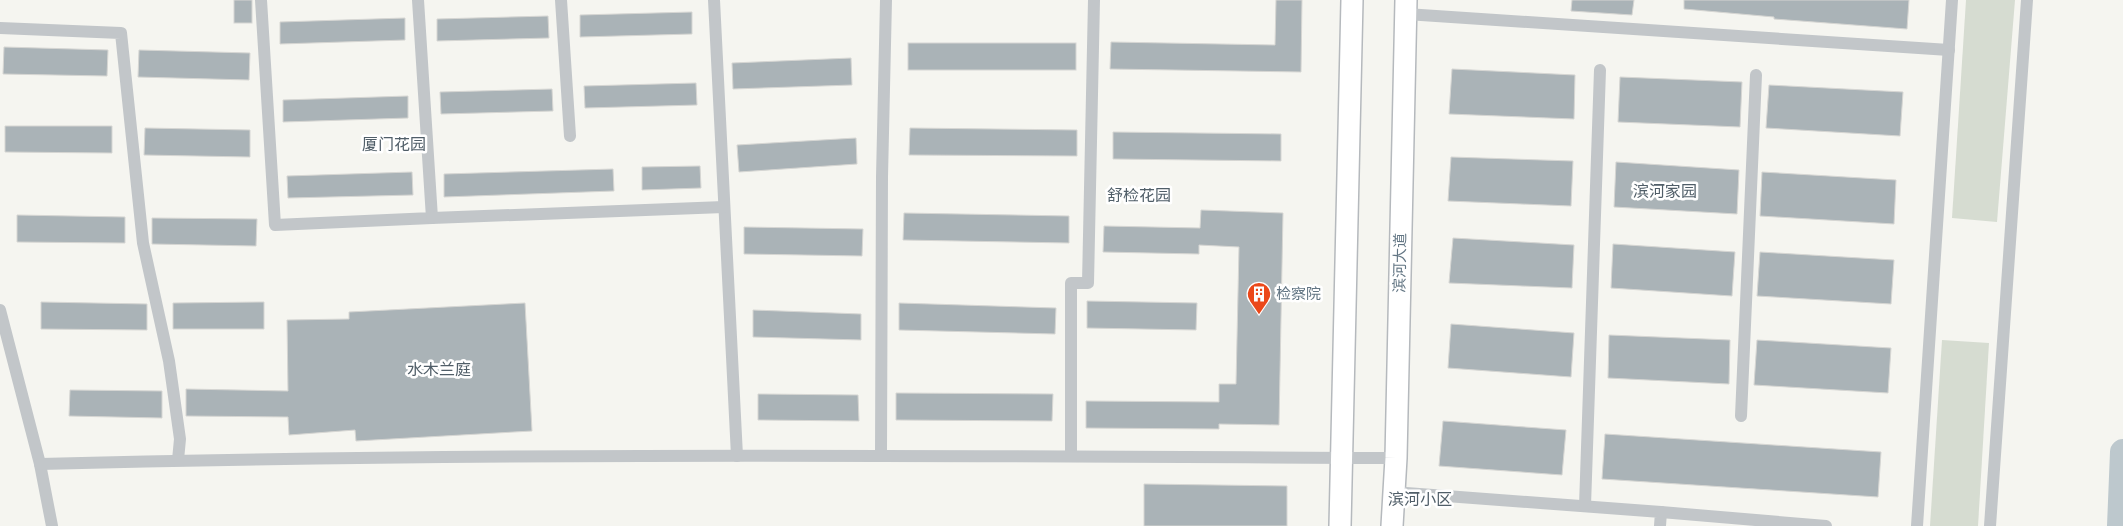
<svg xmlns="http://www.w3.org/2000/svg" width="2123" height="526" font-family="'Work Sans','Noto Sans SC',sans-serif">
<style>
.green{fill:#d6dcd1}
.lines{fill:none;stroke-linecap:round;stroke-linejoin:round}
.river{stroke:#bdc8cd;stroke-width:26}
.building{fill:#aab3b7;stroke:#d6d6d3}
.primary-casing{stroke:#b5b9bd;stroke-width:24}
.minor{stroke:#c2c6c9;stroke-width:12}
.primary{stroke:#fff;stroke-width:21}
.labels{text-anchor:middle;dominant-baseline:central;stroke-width:5;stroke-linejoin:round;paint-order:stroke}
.street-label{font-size:15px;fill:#627583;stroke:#fff}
.poi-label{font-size:15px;fill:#627583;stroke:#fff;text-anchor:start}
.neighbourhood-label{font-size:16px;fill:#505e68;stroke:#fff}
</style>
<rect width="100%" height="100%" fill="#f5f5f0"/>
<!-- green -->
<g class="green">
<path d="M1966,0h49l-18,222 -45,-4z"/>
<path d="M1942,340l47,3 -11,183h-48z"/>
</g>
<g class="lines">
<!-- river -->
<path class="river" d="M2120,526l3,-74"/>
</g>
<!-- building -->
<g class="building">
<rect x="234" y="0" width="18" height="23"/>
<path d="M1276,0h26l-1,72 -191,-3 1,-27 164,3z"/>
<path d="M1572,0h62l-2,15 -61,-4z"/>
<path d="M1684,0h225l-2,29 -133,-10v-2l-90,-8z"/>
<path d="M692,12v22l-112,3v-22z"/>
<path d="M548,16l1,22 -112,3v-22z"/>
<path d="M405,18v22l-125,4v-22z"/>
<rect x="908" y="43" width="168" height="27"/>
<path d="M4,47l104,3 -1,26 -104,-2z"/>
<path d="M139,50l111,3 -1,27 -111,-3z"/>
<path d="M851,58l1,27 -119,4 -1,-26z"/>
<path d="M1452,69l123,6 -1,44 -125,-5z"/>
<path d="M1620,77l122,5 -2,45 -122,-5z"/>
<path d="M696,83l1,22 -112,3 -1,-22z"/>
<path d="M1769,85l134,7 -3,44 -134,-8z"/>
<path d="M552,89l1,22 -112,3 -1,-22z"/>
<path d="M408,96v22l-125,4v-22z"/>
<path d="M5,126h107v27l-107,-1z"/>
<path d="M145,128l105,2v27l-106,-2z"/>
<path d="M910,128l167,2v26l-168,-1z"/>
<path d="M1113,132l168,2v27l-168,-2z"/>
<path d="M856,138l1,26 -118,8 -2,-27z"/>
<path d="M1451,157l122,4 -2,45 -123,-5z"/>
<path d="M1616,162l123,8 -2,44 -123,-7z"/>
<path d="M700,166l1,22 -59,2v-23z"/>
<path d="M613,169l1,22 -170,6v-23z"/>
<path d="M412,172l1,23 -125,3 -1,-22z"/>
<path d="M1762,172l134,8 -2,44 -134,-8z"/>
<path d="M1201,210l82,3 -4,212 -60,-1v5l-133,-1v-27l133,1v-18h17l3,-137 -40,-2v9l-96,-2 1,-26 96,2z"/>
<path d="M904,213l165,3v27l-166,-3z"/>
<path d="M17,215l108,2v26l-108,-1z"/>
<path d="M152,218l105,1 -1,27 -104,-2z"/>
<path d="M744,227l119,2 -1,27 -118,-2z"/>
<path d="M1453,238l121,7 -2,43 -123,-5z"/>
<path d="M1613,244l122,8 -3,44 -121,-8z"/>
<path d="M1760,252l134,8 -3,44 -134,-8z"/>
<path d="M1087,301l110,2 -1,27 -109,-2z"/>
<path d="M41,302l106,2v26l-106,-1z"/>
<path d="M264,302v27h-91v-26z"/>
<path d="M525,303l7,128 -176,10 -1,-11 -66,5 -1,-18 -102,-1v-27l102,2 -1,-71 62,-1v-7z"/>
<path d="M899,303l157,5 -1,26 -156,-4z"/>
<path d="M753,310l108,4v26l-108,-3z"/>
<path d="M1451,324l123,9 -3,44 -123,-9z"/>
<path d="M1609,335l121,5 -1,44 -121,-6z"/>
<path d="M1757,340l134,8 -3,45 -134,-8z"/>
<path d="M70,390l92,1v27l-93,-2z"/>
<path d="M896,393l157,1 -1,27 -156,-1z"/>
<path d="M758,394l100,1 1,26 -101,-1z"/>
<path d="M1443,421l123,9 -4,45 -123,-9z"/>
<path d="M1605,434l276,18 -3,45 -276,-18z"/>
<path d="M1144,484l143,2v40h-143z"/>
</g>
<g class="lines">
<!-- primary casing -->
<g class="primary-casing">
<g id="primary">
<path d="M1340,526l12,-526"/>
<path d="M1392,526l4,-68 10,-458"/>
</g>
</g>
<!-- minor -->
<g class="minor">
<path d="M261,0l14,225 157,-7 -14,-218"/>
<path d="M561,0l9,136"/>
<path d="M714,0l23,456"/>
<path d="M1406,14l543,36"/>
<path d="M0,28l121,5 22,210 26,118 11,78 -2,21"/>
<path d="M432,218l292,-11"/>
<path d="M0,310l40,154 12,62"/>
<path d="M1741,416l15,-341"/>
<path d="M881,454l1,-277 4,-177"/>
<path d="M1071,456v-173h17l6,-283"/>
<path d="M40,464c451,-12 904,-8 1356,-6"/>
<path d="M1393,492l268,20 -1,14"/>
<path d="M1585,506l15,-436"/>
<path d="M1661,512l165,14"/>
<path d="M1917,526l35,-526"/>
<path d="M1990,526l37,-526"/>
</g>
<!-- primary -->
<use href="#primary" class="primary"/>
</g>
<!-- icons -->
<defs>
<g id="building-pin" transform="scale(1.25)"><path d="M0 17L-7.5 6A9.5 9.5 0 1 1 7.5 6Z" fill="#eb481a" stroke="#fff"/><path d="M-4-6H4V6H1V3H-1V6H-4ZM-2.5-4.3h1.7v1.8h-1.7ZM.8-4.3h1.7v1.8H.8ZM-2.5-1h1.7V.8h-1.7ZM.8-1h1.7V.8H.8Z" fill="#fff"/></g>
</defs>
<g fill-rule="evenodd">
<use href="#building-pin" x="1259" y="294"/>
</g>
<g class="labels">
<!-- street labels -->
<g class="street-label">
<text transform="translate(1400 263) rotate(-89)">滨河大道</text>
</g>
<!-- poi labels -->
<g class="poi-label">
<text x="1276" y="294">检察院</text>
</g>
<!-- neighbourhood labels -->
<g class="neighbourhood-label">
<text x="394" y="144">厦门花园</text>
<text x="1665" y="191">滨河家园</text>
<text x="1139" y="195">舒检花园</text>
<text x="439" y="369">水木兰庭</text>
<text x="1420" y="499">滨河小区</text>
</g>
</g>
</svg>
